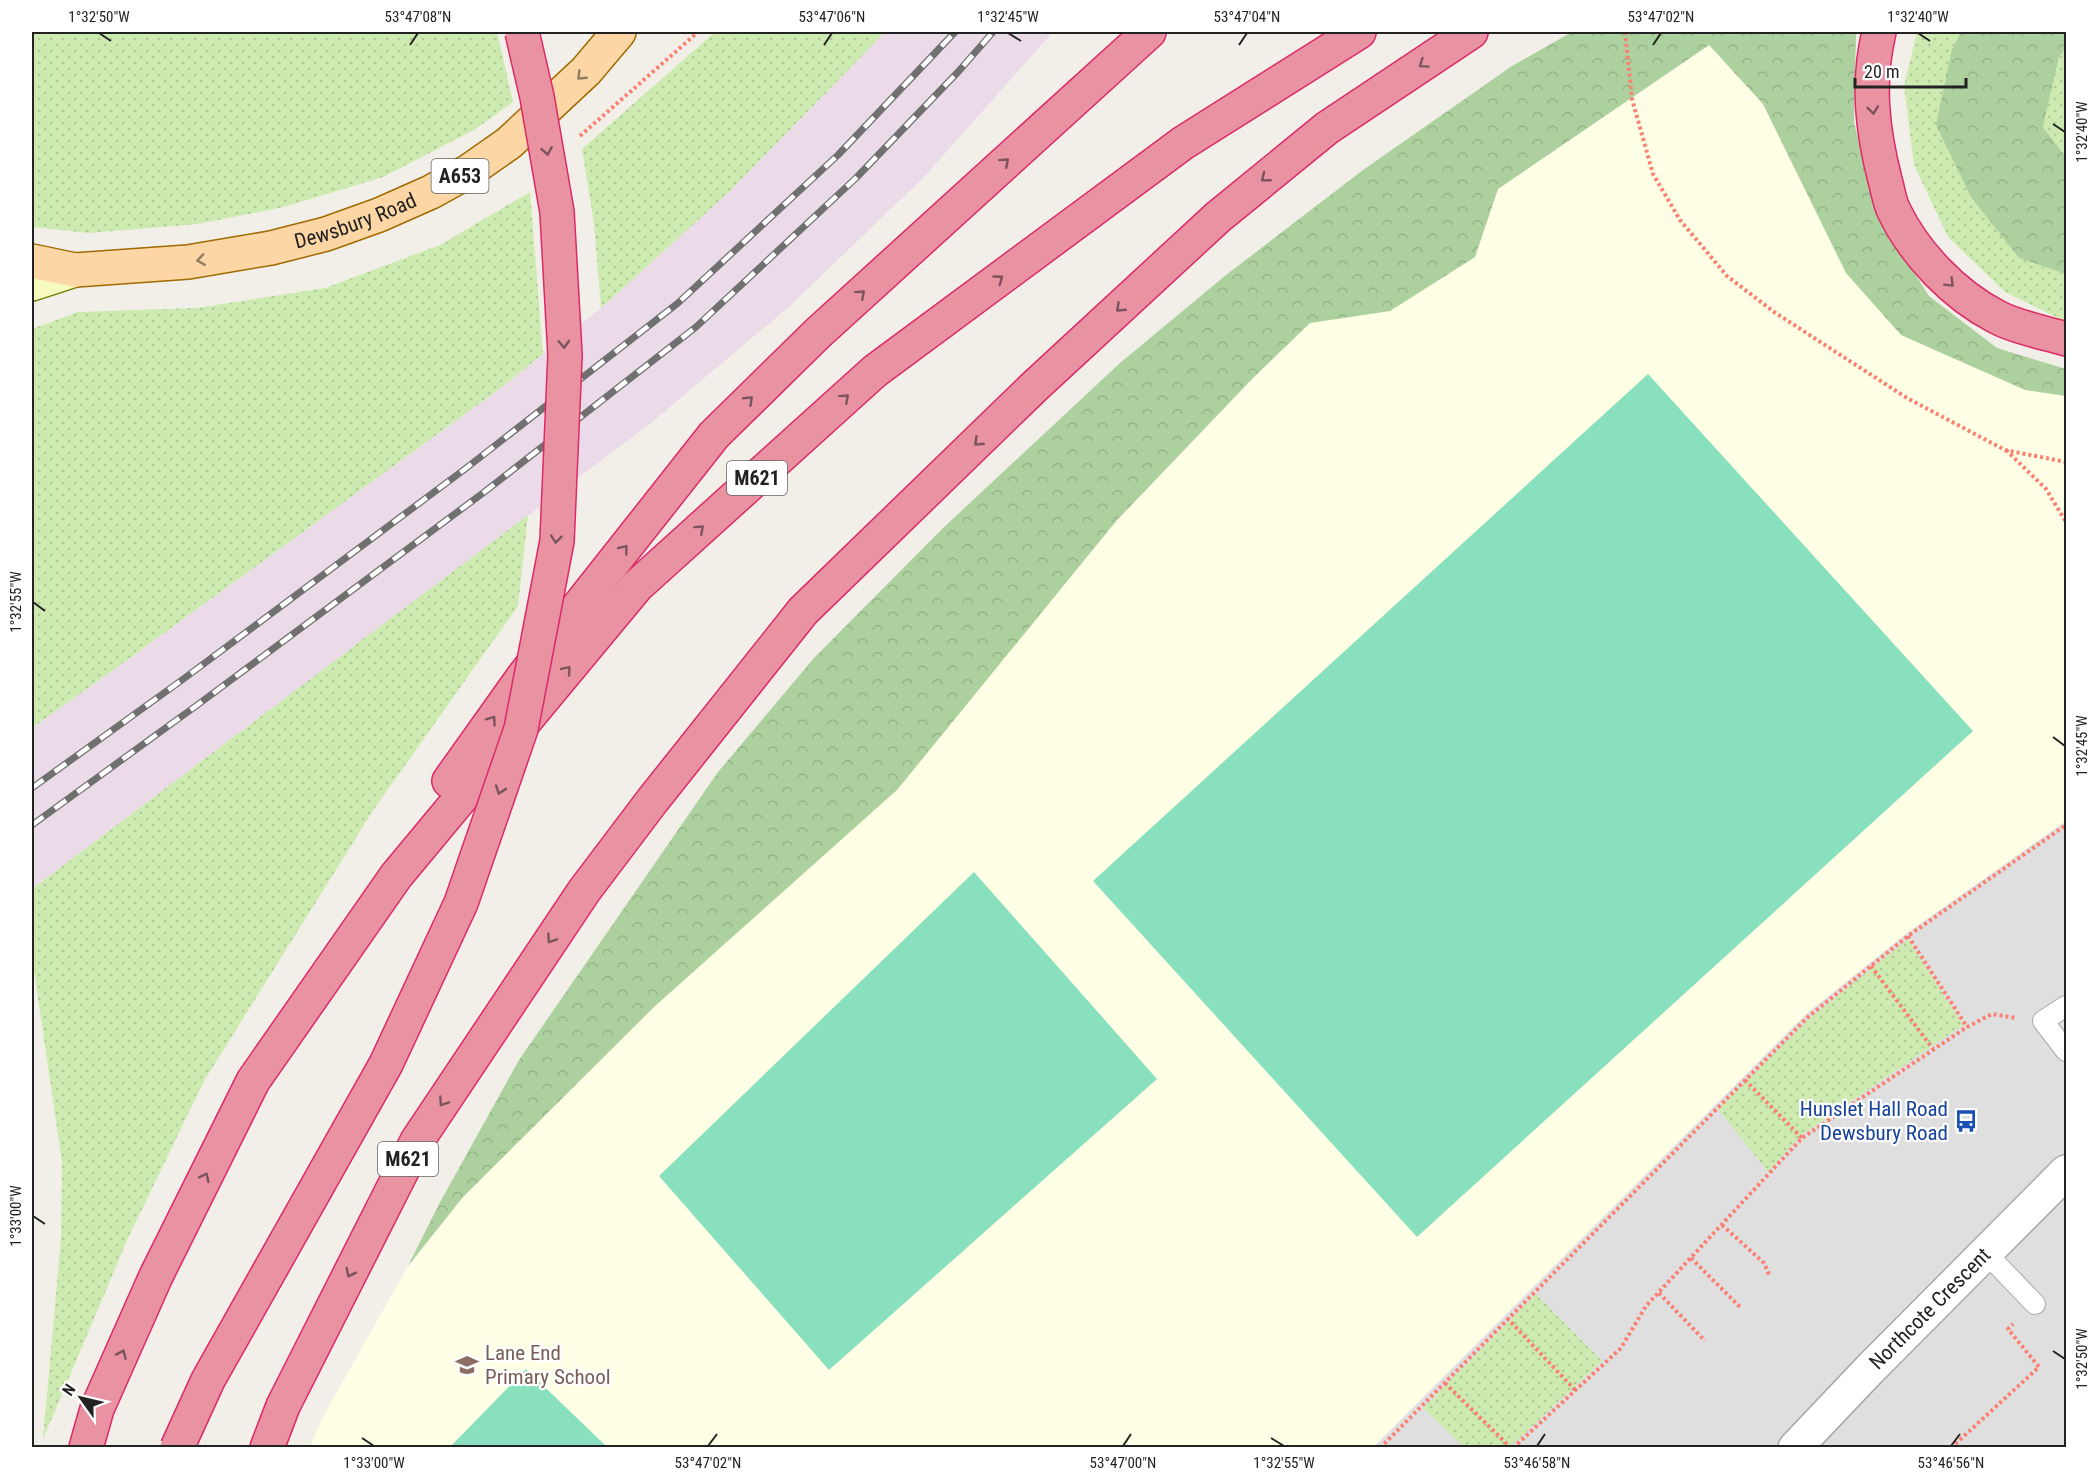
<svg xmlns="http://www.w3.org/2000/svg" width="2098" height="1479" font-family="'Roboto Condensed',sans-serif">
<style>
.residential{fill:#e0dfdf}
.education{fill:#ffffe5}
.railway{fill:#ebdbe8}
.grass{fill:url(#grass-dots)}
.forest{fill:url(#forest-crowns)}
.pitch{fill:#88e0be}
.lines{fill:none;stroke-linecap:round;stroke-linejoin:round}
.lane-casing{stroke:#a9a9a9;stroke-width:22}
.street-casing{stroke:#a9a9a9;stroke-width:36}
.secondary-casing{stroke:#707d05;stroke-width:36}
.primary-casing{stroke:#a06b00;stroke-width:36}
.highway-casing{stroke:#dc2a67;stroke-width:36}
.path{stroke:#fa8072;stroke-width:4;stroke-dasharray:3 3;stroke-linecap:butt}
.lane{stroke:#fff;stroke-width:20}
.street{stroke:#fff;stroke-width:33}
.secondary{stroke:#f7fabf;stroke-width:33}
.primary{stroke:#fcd6a4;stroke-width:33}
.highway{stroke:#e892a2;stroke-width:33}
.rail-casing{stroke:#707070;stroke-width:7}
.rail{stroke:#fff;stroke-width:4.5;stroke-dasharray:14;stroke-linecap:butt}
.highway-bridge-casing{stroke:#dc2a67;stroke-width:36;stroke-linecap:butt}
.highway-bridge{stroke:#e892a2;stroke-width:33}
.oneway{stroke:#7b545c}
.oneway2{stroke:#8f7c63}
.ticks{fill:none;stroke:#222;stroke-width:2}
.labels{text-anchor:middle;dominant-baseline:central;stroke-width:4.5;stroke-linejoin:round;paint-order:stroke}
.shield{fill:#fff;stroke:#646464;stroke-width:1.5}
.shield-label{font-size:20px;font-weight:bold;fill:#222}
.street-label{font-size:21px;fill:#222;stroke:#fff}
.transit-label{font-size:21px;fill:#164399;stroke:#fff;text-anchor:end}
.education-label{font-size:21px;fill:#785e54;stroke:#fff;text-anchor:start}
.neatline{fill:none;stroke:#222;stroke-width:2}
.ticks-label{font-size:15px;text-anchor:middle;fill:#222}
</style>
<defs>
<pattern id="grass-dots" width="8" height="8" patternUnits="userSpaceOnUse" patternTransform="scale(1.5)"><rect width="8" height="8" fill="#cdebb0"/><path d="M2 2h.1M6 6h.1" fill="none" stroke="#b0c997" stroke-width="1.8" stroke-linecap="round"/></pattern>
<pattern id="forest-crowns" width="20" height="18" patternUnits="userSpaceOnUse" patternTransform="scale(1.5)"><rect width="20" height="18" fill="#add19e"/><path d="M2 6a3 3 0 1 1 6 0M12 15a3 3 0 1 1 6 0" fill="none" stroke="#95b388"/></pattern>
</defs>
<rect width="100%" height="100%" fill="#f2efe9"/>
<!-- residential -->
<path class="residential" d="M2066,821v626l-693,1 432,-433 102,-82z"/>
<!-- education -->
<path class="education" d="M1710,45l53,59 83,169 179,117 41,6v425l-159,112 -102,82 -432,432 -1064,1 14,-31 85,-151 55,-69 191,-190 600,-630 56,-54 80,-12 85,-54 23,-68z"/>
<!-- railway -->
<path class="railway" d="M885,32h168l-129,145 -133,128 -140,118 -619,466v-161l91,-65 375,-273 103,-82 128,-116z"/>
<!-- grass -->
<g class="grass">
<path d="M32,32h465l16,70 -39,28 -91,47 -99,30 -86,17 -109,9 -57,-6z"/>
<path d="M715,32h170l-156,160 -128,116 -7,-84 -12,-75z"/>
<path d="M1917,32h44l-9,17 67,209 47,16v48l-61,-30 -57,-55 -34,-72 -10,-79z"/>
<path d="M2066,48v109l-23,-30 16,-70z"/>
<path d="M530,192l13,162 -45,36 -375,273 -91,65v-399l46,-17 119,-4 128,-20 115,-43z"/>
<path d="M528,515l-10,91 -144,203 -170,272 -75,155 -86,203 18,-200 1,-77 -30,-205v-68z"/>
<path d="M1908,939l55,86 -163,111 -32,36 -50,-63 92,-91z"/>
<path d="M1536,1294l66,67 -92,86h-46l-41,-39z"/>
</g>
<!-- forest -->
<g class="forest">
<path d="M1572,32h284l-2,90 24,94 51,80 68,52 69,21v27l-41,-6 -124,-55 -55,-62 -83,-169 -54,-59 -211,144 -23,68 -85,54 -80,12 -56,54 -137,143 -220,270 -243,217 -191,190 -55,69 31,-62 80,-144 199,-288 96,-114 129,-130 177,-165 106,-88 137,-105 149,-104z"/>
<path d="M1961,32h105v16l-7,9 -16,70 23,30v117l-47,-16 -48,-61 -35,-72 16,-76z"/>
</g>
<!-- pitch -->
<g class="pitch">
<path d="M1648,374l325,357 -556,506 -324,-356z"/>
<path d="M974,872l183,207 -328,291 -170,-194z"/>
<path d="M526,1369l81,78h-157z"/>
</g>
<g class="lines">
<!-- lane casing -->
<g class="lane-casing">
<g id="lane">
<path d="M2066,1006l-23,15 23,30"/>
<path d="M1986,1253l49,51"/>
</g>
</g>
<!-- street casing -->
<g class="street-casing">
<g id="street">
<path id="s1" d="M1795,1448l75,-79 196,-197"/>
</g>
</g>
<!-- secondary casing -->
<g class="secondary-casing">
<path id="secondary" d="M32,284l43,-14"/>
</g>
<!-- primary casing -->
<g class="primary-casing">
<g id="primary">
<path id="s2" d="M32,261l43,9 113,-8 83,-14 55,-14 53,-19 52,-23 38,-21 40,-28 77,-72 33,-39"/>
</g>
</g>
<!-- highway casing -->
<g class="highway-casing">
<g id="highway">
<path d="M1879,32c-12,51 -7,97 6,148 3,10 4,21 9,31 21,43 60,84 103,106 18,10 49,16 69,22"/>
<path d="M449,781l74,-104 191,-242 104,-102 331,-301"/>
<path d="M86,1448l11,-39 59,-133 97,-195 143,-205 241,-290 238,-215 308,-228 176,-111"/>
<path d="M267,1448l16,-42 134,-265 167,-250 68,-90 151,-190 231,-224 184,-170 109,-89 144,-96"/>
</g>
</g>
<!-- path -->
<g class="path">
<path d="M1625,32l7,67 21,75 27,46 47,56 47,36 133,86 98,52 61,12"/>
<path d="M580,136l118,-104"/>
<path d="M2006,450l40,39 20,33"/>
<path d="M1908,936l59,91"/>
<path d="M1871,966l62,83"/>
<path d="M1745,1080l57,58"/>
<path d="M1722,1225l42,38 6,14"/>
<path d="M1691,1258l49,49"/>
<path d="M1659,1293l46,48"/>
<path d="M1507,1318l68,72"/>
<path d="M1445,1383l66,65"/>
<path d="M1380,1448l428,-431 100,-81 158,-111"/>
<path d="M1513,1448l108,-100 25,-42 156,-168 165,-111 25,-13 24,4"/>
<path d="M1951,1448l88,-81 -31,-38 5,-5"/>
</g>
<!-- lane -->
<use href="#lane" class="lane"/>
<!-- street -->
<use href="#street" class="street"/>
<!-- secondary -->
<use href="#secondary" class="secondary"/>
<!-- primary -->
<use href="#primary" class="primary"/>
<!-- highway -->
<use href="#highway" class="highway"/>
<!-- rail casing -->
<g class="rail-casing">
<g id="rail">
<path d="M32,788l150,-108 283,-211 213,-166 160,-148 117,-123"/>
<path d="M32,825l168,-122 283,-210 213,-166 160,-149 102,-106 35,-40"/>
</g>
</g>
<!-- rail -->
<use href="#rail" class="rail"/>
<!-- highway-bridge casing -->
<g class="highway-bridge-casing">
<path id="highway-bridge" d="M177,1448l31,-68 178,-316 75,-161 60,-174 36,-188 8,-186 -8,-143 -20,-115 -15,-65"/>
</g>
<!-- highway-bridge -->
<use href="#highway-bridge" class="highway-bridge"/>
</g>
<!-- one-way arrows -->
<defs><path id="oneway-chevron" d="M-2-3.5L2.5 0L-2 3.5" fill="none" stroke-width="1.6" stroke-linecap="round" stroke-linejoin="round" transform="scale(1.5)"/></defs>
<g class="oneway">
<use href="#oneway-chevron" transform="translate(1423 64) rotate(146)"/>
<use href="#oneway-chevron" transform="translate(1873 110) rotate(83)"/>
<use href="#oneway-chevron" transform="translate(547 151) rotate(80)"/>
<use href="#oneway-chevron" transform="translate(1005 162) rotate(-42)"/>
<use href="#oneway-chevron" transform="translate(1265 178) rotate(141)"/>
<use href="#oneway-chevron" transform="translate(999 279) rotate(-36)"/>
<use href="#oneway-chevron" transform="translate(1950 283) rotate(45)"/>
<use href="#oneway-chevron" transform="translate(861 294) rotate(-42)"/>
<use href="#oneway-chevron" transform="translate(1120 308) rotate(137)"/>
<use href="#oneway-chevron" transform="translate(564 344) rotate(87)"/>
<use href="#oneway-chevron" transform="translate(845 398) rotate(-42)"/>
<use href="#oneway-chevron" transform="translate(749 400) rotate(-44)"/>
<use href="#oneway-chevron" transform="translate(978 442) rotate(136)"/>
<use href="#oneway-chevron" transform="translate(700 529) rotate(-42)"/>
<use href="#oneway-chevron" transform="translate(556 539) rotate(96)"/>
<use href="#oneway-chevron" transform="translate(624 549) rotate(-52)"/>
<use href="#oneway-chevron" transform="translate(567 670) rotate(-50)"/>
<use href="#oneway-chevron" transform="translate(492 720) rotate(-55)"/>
<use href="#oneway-chevron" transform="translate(500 790) rotate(109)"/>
<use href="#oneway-chevron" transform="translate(551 939) rotate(124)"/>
<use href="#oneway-chevron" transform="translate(443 1102) rotate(124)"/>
<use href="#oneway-chevron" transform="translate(205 1177) rotate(-64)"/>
<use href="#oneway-chevron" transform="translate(350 1273) rotate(117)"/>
<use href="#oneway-chevron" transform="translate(122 1354) rotate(-66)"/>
</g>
<g class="oneway2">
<use href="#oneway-chevron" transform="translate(581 76) rotate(136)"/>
<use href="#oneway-chevron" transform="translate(201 260) rotate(171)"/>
</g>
<!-- ticks -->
<path class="ticks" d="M99,33l12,8M1008,33l13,8M1918,33l12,8M410,45l8,-12M824,45l8,-12M1239,45l8,-12M1653,45l8,-12M2053,124l12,8M33,602l12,9M2053,737l12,9M33,1216l12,8M2053,1351l12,8M362,1438l12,8M1271,1438l13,8M708,1446l9,-12M1123,1446l8,-12M1537,1446l8,-12M1951,1446l9,-12"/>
<!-- icons -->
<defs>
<g id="bus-bare" transform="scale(1.8)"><path d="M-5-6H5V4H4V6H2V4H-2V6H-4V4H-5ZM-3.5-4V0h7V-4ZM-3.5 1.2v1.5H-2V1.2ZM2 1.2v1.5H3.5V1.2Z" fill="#1a4fb4" stroke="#fff" stroke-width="2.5" paint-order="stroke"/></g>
<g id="school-bare" transform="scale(1.8)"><path d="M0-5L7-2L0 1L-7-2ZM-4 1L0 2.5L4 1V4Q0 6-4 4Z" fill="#8d6e63" stroke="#fff" stroke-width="2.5" paint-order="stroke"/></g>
</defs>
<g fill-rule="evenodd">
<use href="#bus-bare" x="1966" y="1121"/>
<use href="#school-bare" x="467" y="1365"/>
</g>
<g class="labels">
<!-- shield labels -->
<g class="shield">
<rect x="431.5" y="159" width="57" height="34" rx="4.5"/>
<rect x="727" y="461" width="60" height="34" rx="4.5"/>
<rect x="378" y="1142" width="60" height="34" rx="4.5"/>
</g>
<g class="shield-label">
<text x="460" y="176">A653</text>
<text x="757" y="478">M621</text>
<text x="408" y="1159">M621</text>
</g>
<!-- street labels -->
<g class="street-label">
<text stroke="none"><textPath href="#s2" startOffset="330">Dewsbury Road</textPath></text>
<text stroke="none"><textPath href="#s1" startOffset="194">Northcote Crescent</textPath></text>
</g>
<!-- transit labels -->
<g class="transit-label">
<text x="1948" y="1109">Hunslet Hall Road<tspan x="1948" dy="24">Dewsbury Road</tspan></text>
</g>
<!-- education labels -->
<g class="education-label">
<text x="485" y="1353">Lane End<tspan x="485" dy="24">Primary School</tspan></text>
</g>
</g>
<!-- border -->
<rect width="2098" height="1479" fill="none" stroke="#ffffff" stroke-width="66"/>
<!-- north arrow -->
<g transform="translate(81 1398) rotate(304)" stroke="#ffffff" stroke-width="4.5" paint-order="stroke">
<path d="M0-4.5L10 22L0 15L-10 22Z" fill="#222222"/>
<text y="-9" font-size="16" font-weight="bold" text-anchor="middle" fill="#222222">N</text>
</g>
<!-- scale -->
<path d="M1855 78v9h111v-9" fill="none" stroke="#222222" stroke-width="3"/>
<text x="1864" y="78" font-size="18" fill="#222222" stroke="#ffffff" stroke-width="4.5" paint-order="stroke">20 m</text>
<rect x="33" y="33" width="2032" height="1413" class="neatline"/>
<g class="ticks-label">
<text x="99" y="22">1°32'50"W</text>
<text x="418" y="22">53°47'08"N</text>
<text x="832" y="22">53°47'06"N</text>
<text x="1008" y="22">1°32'45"W</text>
<text x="1247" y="22">53°47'04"N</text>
<text x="1661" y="22">53°47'02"N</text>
<text x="1918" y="22">1°32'40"W</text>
<text transform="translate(2082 132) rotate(-90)" y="5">1°32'40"W</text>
<text transform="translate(16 602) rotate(-90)" y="5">1°32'55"W</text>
<text transform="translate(2082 746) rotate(-90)" y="5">1°32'45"W</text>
<text transform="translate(16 1216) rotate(-90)" y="5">1°33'00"W</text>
<text transform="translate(2082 1359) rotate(-90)" y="5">1°32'50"W</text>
<text x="374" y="1468">1°33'00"W</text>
<text x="708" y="1468">53°47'02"N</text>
<text x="1123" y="1468">53°47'00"N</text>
<text x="1284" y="1468">1°32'55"W</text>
<text x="1537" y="1468">53°46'58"N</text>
<text x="1951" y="1468">53°46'56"N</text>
</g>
</svg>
